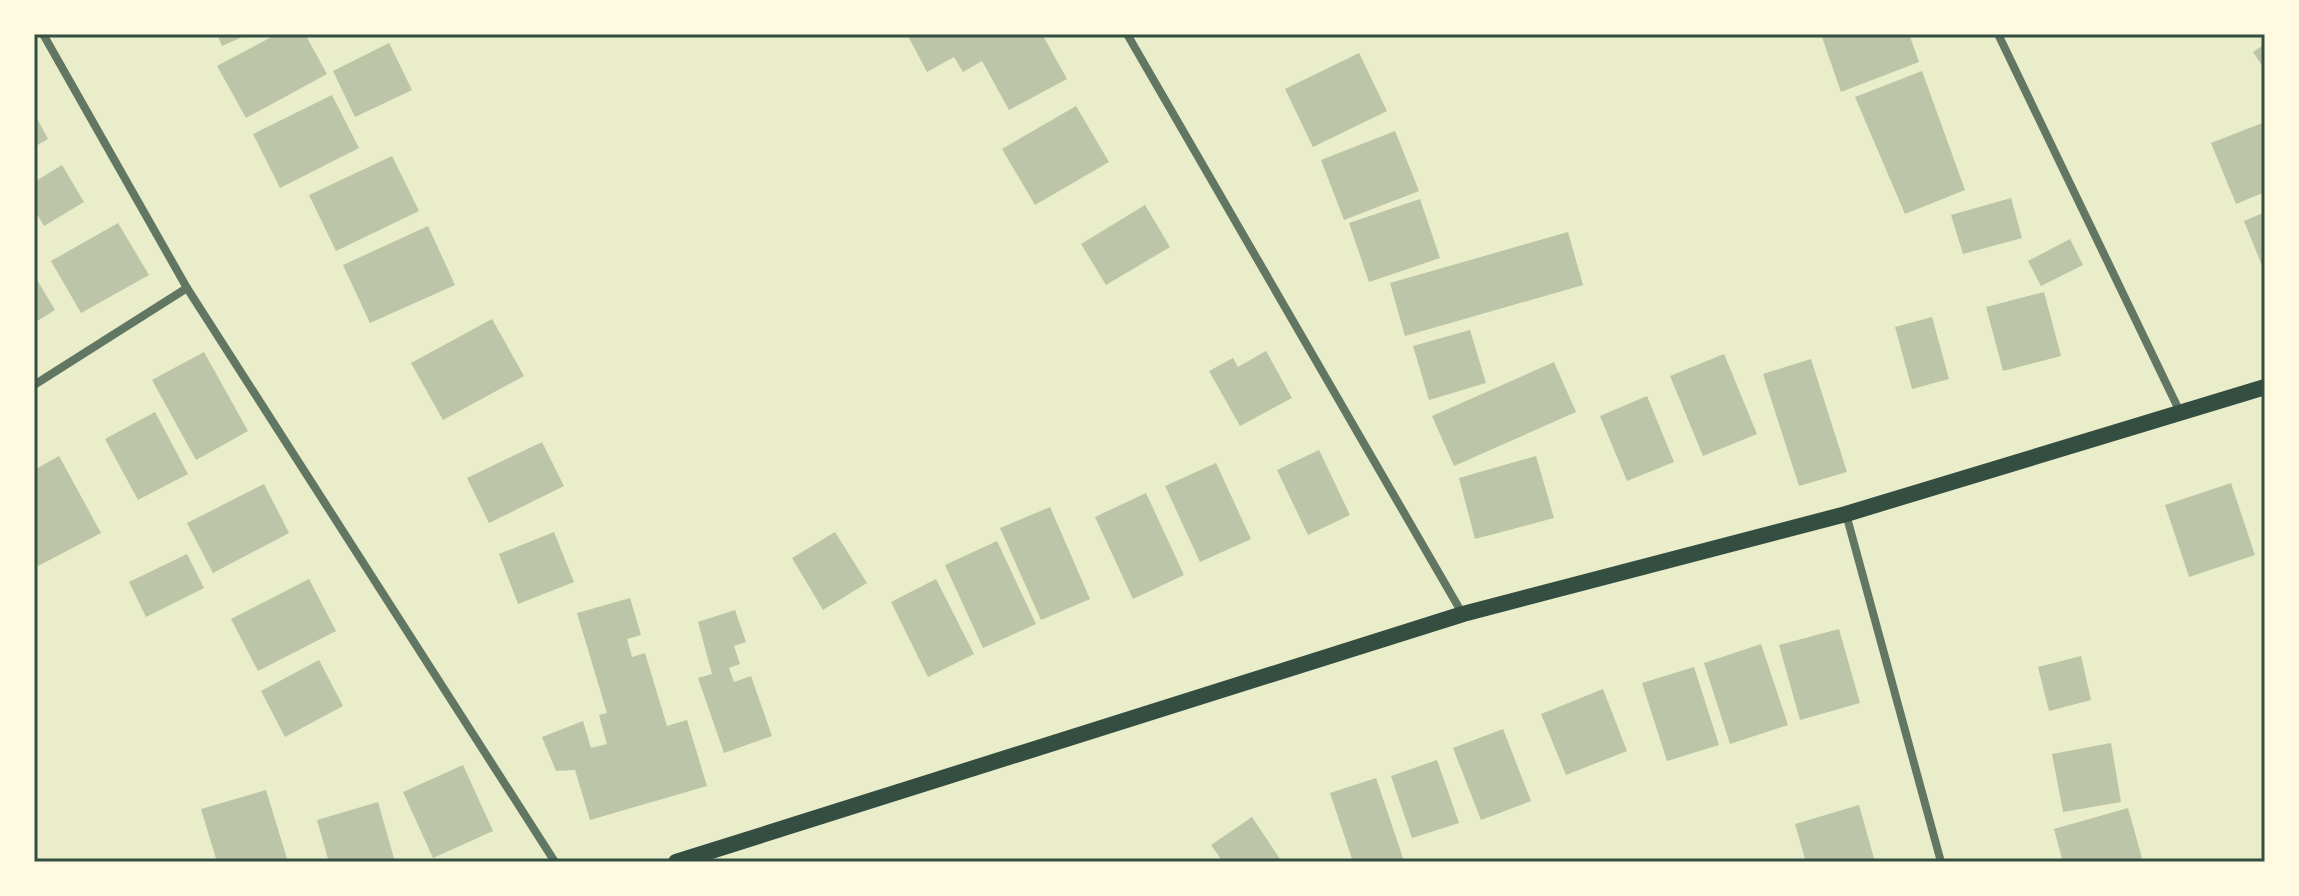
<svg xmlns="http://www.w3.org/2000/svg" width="2299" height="896" font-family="Manrope,sans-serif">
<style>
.building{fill:#bcc5a7}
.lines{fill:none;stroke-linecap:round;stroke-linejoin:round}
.minor{stroke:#617663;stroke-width:8}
.secondary{stroke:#344e41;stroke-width:16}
.neatline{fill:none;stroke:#344e41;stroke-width:3}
</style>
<rect width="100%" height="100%" fill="#e9edc9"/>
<!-- building -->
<g class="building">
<path d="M217,34h32l-27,12z"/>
<path d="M277,34h28l22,40 -81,44 -29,-52z"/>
<path d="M917,34h125l25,45 -58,31 -27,-49 -19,11 -9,-15 -27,15 -18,-34z"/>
<path d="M1821,34h88l10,28 -78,30z"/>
<path d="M389,43l23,47 -57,27 -22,-46z"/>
<path d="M2265,44v26l-12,-18z"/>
<path d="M1359,53l28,58 -74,36 -28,-58z"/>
<path d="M1922,71l43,119 -60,24 -50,-117z"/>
<path d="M332,95l27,53 -79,40 -27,-54z"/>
<path d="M1076,106l33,56 -74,43 -33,-56z"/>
<path d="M34,113l14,26 -14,8z"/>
<path d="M2265,122v70l-29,12 -25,-61z"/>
<path d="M1395,131l24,60 -75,29 -23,-60z"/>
<path d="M392,156l27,55 -83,40 -27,-56z"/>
<path d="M62,165l22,37 -40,24 -10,-17v-27z"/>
<path d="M2011,198l11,40 -59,16 -12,-39z"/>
<path d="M1420,199l20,59 -71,24 -20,-59z"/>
<path d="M1145,205l25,42 -64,38 -25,-41z"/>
<path d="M2265,212v61l-21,-52z"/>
<path d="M118,223l31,52 -68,38 -30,-52z"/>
<path d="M428,226l27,59 -85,38 -27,-58z"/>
<path d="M1568,232l15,53 -178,51 -15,-53z"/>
<path d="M2070,239l13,26 -42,21 -13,-25z"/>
<path d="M34,275l21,35 -21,13z"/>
<path d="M2044,292l17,64 -58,15 -17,-64z"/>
<path d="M1932,317l17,62 -37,10 -17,-62z"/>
<path d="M492,319l32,57 -81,44 -32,-57z"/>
<path d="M1470,330l16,53 -57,17 -16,-54z"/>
<path d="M1266,351l26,47 -52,28 -31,-55 24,-13 5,9z"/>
<path d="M204,352l44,79 -52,29 -44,-80z"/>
<path d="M1724,354l33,80 -54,22 -33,-80z"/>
<path d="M1811,359l36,113 -48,14 -36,-112z"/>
<path d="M1554,362l22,50 -122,54 -22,-50z"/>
<path d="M1647,396l27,66 -47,19 -27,-65z"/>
<path d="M155,412l33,62 -50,26 -33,-61z"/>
<path d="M542,442l22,44 -75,37 -22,-45z"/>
<path d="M1319,450l31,65 -42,20 -31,-65z"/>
<path d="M59,456l42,77 -63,33 -4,-8v-88z"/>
<path d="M1536,456l18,62 -79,21 -16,-61z"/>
<path d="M1216,463l35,76 -51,23 -35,-76z"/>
<path d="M2231,483l24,72 -66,22 -24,-72z"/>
<path d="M264,484l25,49 -76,40 -26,-50z"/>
<path d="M1146,493l38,82 -51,24 -38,-82z"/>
<path d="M1050,507l40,92 -49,21 -41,-92z"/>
<path d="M554,532l20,50 -56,22 -19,-50z"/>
<path d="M835,532l32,51 -44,27 -31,-52z"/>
<path d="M997,541l39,83 -53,24 -38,-83z"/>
<path d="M187,554l17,34 -58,29 -17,-35z"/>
<path d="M309,579l27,52 -78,40 -27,-52z"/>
<path d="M936,579l38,75 -46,23 -37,-75z"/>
<path d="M630,598l11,37 -14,4 5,18 13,-4 22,73 20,-6 20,66 -117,34 -15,-50 -19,1 -14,-34 41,-16 8,27 16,-4 -8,-29 8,-2 -30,-100z"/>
<path d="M735,610l11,32 -12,4 6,18 -11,4 5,14 17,-6 21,60 -48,17 -26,-75 14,-4 -14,-52z"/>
<path d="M1839,629l21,74 -60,17 -21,-75z"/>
<path d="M1761,644l27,81 -58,19 -26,-81z"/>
<path d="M2081,656l10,44 -42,11 -11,-44z"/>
<path d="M319,660l24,46 -58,31 -24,-46z"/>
<path d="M1694,667l25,78 -52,16 -25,-78z"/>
<path d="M1603,689l24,62 -61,24 -25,-61z"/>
<path d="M1503,729l28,72 -50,19 -28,-72z"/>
<path d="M2111,743l10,59 -58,10 -11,-58z"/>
<path d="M1437,760l22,63 -47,15 -21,-62z"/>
<path d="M463,765l30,66 -60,27 -30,-66z"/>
<path d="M1376,778l28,83 -4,1h-47l-23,-69z"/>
<path d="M266,790l22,72h-71l-16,-53z"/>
<path d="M378,802l17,60h-66l-12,-42z"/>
<path d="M1859,805l16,57h-69l-11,-38z"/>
<path d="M2128,808l14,50 -15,4h-64l-9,-33z"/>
<path d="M1252,817l30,45h-59l-12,-17z"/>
</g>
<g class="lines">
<!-- minor -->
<g class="minor">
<path d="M43,34l144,254 368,574"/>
<path d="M1127,34l335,579"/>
<path d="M1998,34l182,378"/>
<path d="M34,385l153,-97"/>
<path d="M1846,514l95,348"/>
</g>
<!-- secondary -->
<path class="secondary" d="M676,862l787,-248 383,-100 419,-127"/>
</g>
<!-- border -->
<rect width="2299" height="896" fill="none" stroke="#fefae0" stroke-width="72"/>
<rect x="36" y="36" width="2227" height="824" class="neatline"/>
</svg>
